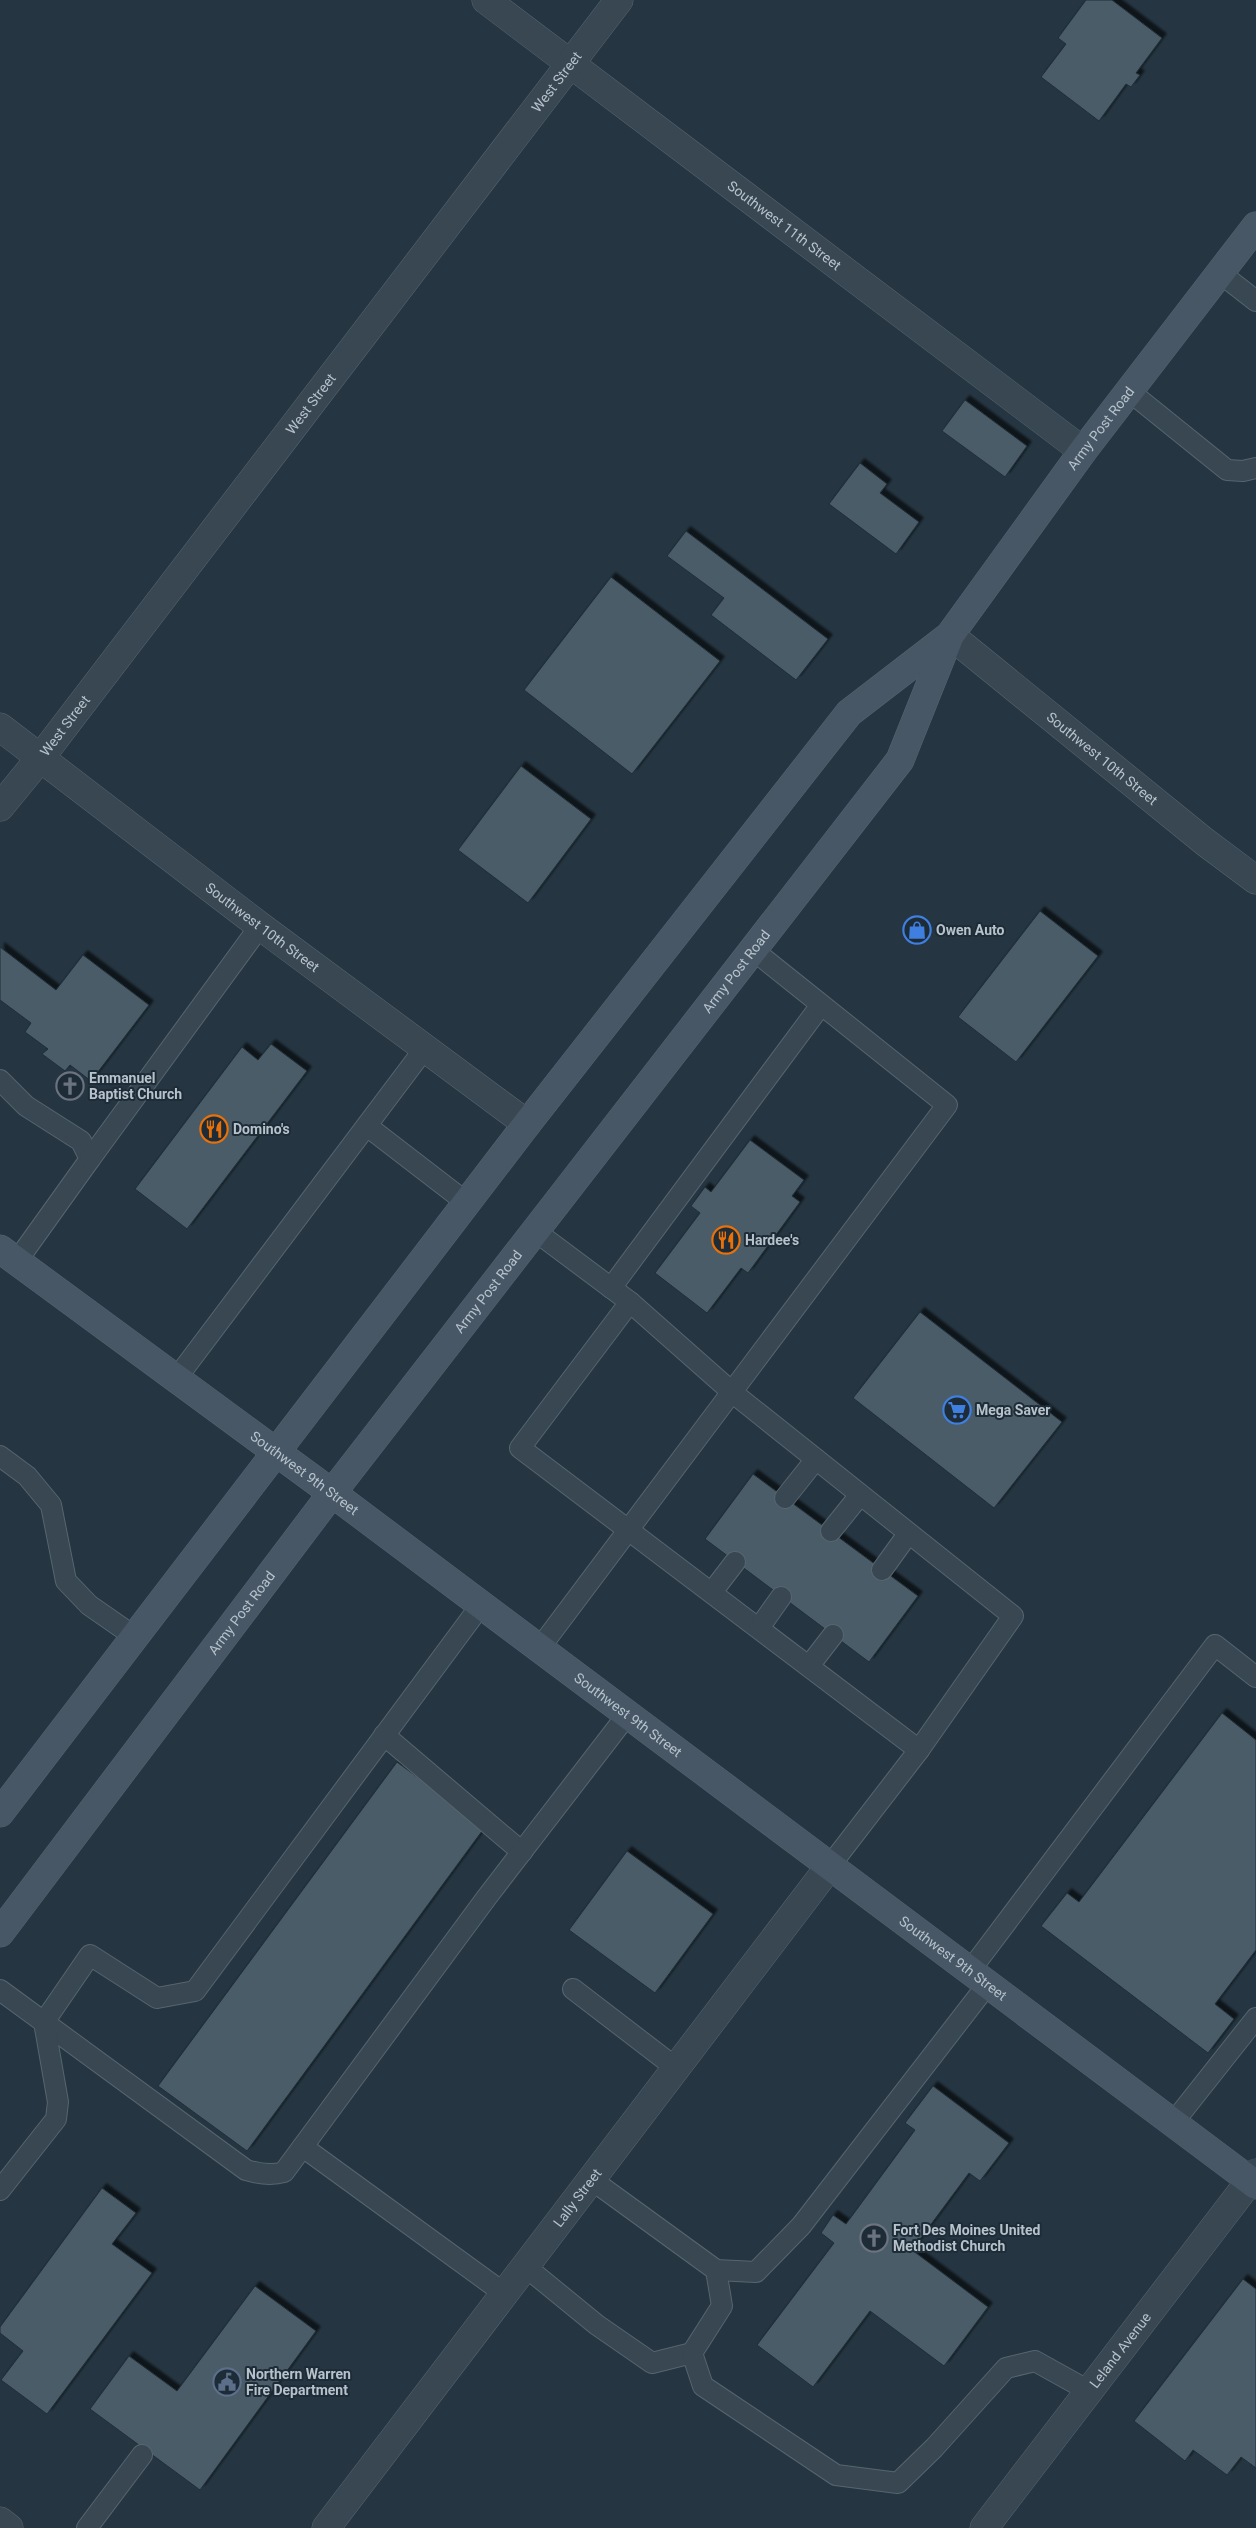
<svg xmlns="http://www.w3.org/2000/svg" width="1256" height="2528" font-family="Roboto,sans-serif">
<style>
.building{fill:#495c68;stroke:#202e39;filter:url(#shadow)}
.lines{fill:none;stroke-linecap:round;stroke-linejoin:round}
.service-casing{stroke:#57656f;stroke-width:22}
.minor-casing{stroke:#57656f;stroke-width:29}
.secondary-casing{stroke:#57656f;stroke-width:29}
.service{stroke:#394752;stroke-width:20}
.minor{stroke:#394752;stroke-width:28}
.secondary{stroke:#475765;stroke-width:28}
.labels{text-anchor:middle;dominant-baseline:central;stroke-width:4;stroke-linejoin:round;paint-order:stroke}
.street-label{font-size:14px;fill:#b6c2cc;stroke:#1e2c37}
.poi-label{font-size:14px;font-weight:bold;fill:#b6c2cc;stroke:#1e2c37;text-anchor:start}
</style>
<defs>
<filter id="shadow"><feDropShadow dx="4.5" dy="-4.5" stdDeviation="1" flood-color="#0009"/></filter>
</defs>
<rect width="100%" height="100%" fill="#253642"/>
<!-- building -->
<g class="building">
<path d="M1086,0h26l50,38 -26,35 4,2 -9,12 -5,-3 -27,37 -58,-44 25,-33 -8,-6z"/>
<path d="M965,400l62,46 -22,31 -63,-46z"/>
<path d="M860,463l27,21 -7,9 39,29 -23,32 -67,-50z"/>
<path d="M686,531l142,108 -32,41 -85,-65 13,-17 -57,-42z"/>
<path d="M611,577l109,84 -88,113 -108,-84z"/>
<path d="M521,766l70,53 -63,84 -70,-53z"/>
<path d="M1040,911l58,45 -82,106 -58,-45z"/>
<path d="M0,947l56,43 27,-35 66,50 -58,76 -21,-16 -5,6 -23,-17 6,-5 -23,-17 6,-9 -31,-23z"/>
<path d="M271,1044l36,27 -120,158 -52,-40 107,-142 16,13z"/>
<path d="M750,1140l54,40 -12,16 8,6 -52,71 -7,-5 -34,45 -52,-40 45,-60 -9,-7 14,-19 6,5z"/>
<path d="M920,1312l142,110 -68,86 -141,-110z"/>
<path d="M753,1474l165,122 -49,66 -164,-123z"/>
<path d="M1222,1713l34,27v210l-41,54 19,15 -26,34 -167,-127 26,-33 12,9z"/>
<path d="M397,1762l88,65 -238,324 -89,-65z"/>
<path d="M627,1851l86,63 -58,79 -86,-63z"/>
<path d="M933,2086l76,57 -29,38 -11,-8 -57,77 76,57 -44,59 -74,-55 -57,76 -56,-42 77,-102 -13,-10 12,-18 13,9 69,-94 -10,-7z"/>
<path d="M102,2188l34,25 -24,31 40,29 -105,141 -46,-34 22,-29 -23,-18v-6z"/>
<path d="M1243,2279l13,10v179l-15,-11 -14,18 -34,-25 -8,11 -51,-40z"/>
<path d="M255,2286l61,45 -116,159 -110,-81 39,-53 48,35z"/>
</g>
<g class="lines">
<!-- service casing -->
<g class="service-casing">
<g id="service">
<path d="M1220,273l36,28"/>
<path d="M1129,391l98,79 16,1 13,-3"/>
<path d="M0,1080l26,26 55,35 9,18 -73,102"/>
<path d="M367,1126l100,77"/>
<path d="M90,1159l170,-233"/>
<path d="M535,1231l95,71 103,91 280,223 -94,134"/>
<path d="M611,1288l210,-283"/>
<path d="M630,1302l-110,146 399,302 -90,117"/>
<path d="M176,1379l249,-331"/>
<path d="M0,1456l27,20 24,29 15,76 23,24 46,32"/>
<path d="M785,1498l31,-39"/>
<path d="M831,1531l29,-36"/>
<path d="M882,1570l26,-36"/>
<path d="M712,1592l23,-30"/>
<path d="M759,1628l22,-31"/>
<path d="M539,1649l408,-544 -194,-155"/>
<path d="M809,1666l24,-31"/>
<path d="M384,1735l138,117"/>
<path d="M969,1972l246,-327 41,32"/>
<path d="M573,1989l103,79"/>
<path d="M0,1990l246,180c13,4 25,6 38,2l203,-275 140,-182"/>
<path d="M1173,2123l83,-105"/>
<path d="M303,2147l202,147"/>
<path d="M592,2180l124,90 40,2 45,-46 186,-241"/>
<path d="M0,2190l56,-71 2,-17 -14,-80 46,-67 67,43 38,-7 286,-386"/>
<path d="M526,2267l71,58 55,38 40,-10 30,-47 -6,-36"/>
<path d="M692,2353l11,33 133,89 62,8 36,-35 72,-80 29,-7 54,30"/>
<path d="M87,2528l55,-73"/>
</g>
</g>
<!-- minor casing -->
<g class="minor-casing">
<g id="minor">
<path id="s1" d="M486,0l597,451"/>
<path id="s2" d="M950,635l255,207 51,38"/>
<path id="s3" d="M0,727l260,199 267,198"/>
<path id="s4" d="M0,807l41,-50 578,-757"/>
<path d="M0,2521l9,7"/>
<path id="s5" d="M326,2528l503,-661"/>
<path id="s6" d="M984,2528l272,-355"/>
</g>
</g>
<!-- secondary casing -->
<g class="secondary-casing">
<g id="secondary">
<path id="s7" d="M0,1249l332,244 924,692"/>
<path d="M0,1813l527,-689 322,-411 100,-77"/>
<path id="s8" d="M0,1933l332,-440 568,-733 50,-125 133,-184 173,-225"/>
</g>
</g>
<!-- service -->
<use href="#service" class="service"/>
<!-- minor -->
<use href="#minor" class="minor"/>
<!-- secondary -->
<use href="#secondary" class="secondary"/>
</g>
<!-- icons -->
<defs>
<g id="shop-ring" transform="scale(1.4375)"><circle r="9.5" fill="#1e2c37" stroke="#3f7fe0" stroke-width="1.5"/><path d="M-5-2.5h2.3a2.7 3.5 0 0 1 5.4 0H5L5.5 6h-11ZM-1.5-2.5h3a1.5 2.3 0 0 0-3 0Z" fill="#3f7fe0"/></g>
<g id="church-ring" transform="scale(1.4375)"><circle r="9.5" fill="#1e2c37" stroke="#6b7280" stroke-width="1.5"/><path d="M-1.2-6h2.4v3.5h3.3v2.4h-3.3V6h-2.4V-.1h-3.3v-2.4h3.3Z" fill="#6b7280"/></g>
<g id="restaurant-ring" transform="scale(1.4375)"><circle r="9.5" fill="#1e2c37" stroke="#e8710a" stroke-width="1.5"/><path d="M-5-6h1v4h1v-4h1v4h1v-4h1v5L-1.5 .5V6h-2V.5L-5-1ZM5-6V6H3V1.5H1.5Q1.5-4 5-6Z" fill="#e8710a"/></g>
<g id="supermarket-ring" transform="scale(1.4375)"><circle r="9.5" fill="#1e2c37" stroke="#3f7fe0" stroke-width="1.5"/><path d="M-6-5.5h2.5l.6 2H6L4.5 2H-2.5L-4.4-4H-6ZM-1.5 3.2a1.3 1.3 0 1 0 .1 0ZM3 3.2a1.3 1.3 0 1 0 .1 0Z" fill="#3f7fe0"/></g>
<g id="civic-ring" transform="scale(1.4375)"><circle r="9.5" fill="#1e2c37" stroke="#5c6f8a" stroke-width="1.5"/><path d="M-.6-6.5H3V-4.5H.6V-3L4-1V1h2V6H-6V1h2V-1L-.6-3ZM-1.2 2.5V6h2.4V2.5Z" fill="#5c6f8a"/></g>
</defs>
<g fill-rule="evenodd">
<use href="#shop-ring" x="917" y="930"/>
<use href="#church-ring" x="70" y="1086"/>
<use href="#restaurant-ring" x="214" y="1129"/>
<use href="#restaurant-ring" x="726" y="1240"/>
<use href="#supermarket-ring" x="957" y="1410"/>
<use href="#church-ring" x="874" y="2238"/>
<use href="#civic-ring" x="227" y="2382"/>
</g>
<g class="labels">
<!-- street labels -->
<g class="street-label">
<text stroke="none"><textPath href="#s4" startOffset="914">West Street</textPath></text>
<text stroke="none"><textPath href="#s1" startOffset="374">Southwest 11th Street</textPath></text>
<text stroke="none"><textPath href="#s4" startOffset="509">West Street</textPath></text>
<text stroke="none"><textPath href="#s8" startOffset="1869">Army Post Road</textPath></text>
<text stroke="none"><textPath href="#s4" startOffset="104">West Street</textPath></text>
<text stroke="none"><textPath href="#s2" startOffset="196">Southwest 10th Street</textPath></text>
<text stroke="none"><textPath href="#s3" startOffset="330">Southwest 10th Street</textPath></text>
<text stroke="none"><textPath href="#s8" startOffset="1211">Army Post Road</textPath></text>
<text stroke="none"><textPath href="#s8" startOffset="806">Army Post Road</textPath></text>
<text stroke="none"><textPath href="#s7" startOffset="378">Southwest 9th Street</textPath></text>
<text stroke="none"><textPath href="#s8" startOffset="401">Army Post Road</textPath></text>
<text stroke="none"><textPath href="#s7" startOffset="782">Southwest 9th Street</textPath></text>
<text stroke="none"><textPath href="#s7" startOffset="1188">Southwest 9th Street</textPath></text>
<text stroke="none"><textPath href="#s5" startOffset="415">Lally Street</textPath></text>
<text stroke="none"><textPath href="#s6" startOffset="224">Leland Avenue</textPath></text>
</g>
<!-- poi labels -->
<g class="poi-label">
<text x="936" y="930">Owen Auto</text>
<text x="89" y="1078">Emmanuel<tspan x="89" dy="16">Baptist Church</tspan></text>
<text x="233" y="1129">Domino's</text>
<text x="745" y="1240">Hardee's</text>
<text x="976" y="1410">Mega Saver</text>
<text x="893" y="2230">Fort Des Moines United<tspan x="893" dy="16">Methodist Church</tspan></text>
<text x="246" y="2374">Northern Warren<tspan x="246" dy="16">Fire Department</tspan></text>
</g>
</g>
</svg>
